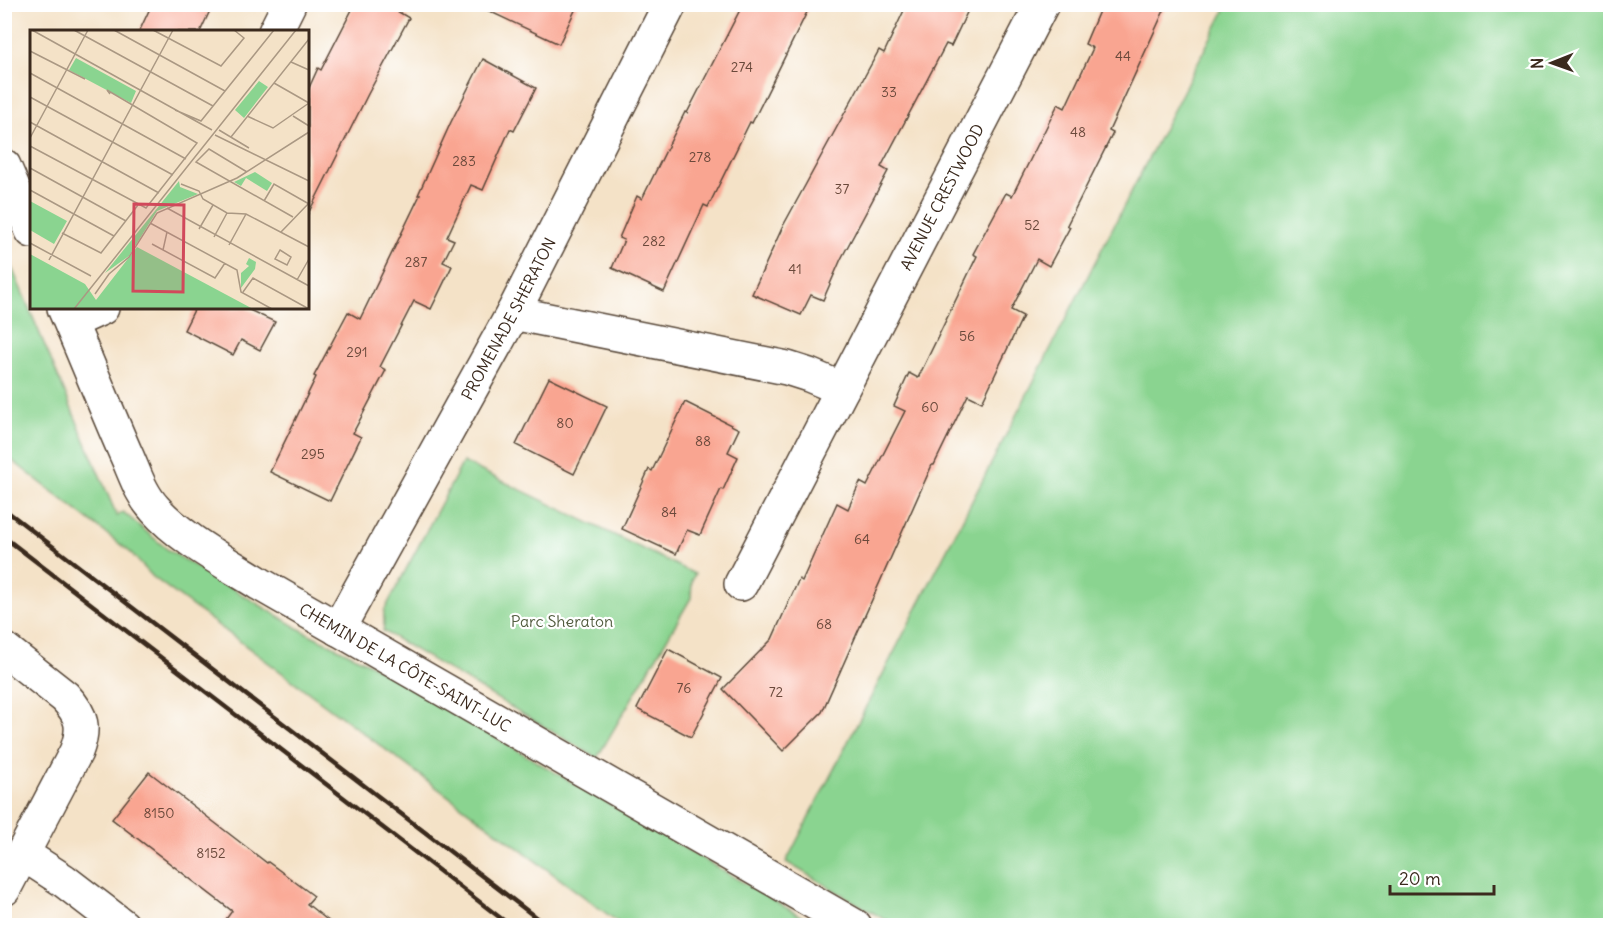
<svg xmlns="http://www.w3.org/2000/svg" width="1615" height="930" font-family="Delius,sans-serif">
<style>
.green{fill:#8ad490;stroke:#627f57;stroke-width:1.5}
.building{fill:#f9a591}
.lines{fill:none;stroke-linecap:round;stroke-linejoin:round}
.street-casing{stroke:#574637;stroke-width:36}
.street{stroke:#fff;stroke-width:33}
.rail{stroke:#3b2a1e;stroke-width:4.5}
.labels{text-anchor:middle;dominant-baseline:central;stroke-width:4.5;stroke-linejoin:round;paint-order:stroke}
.number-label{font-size:14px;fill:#6a493b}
.street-label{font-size:16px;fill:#3b2a1e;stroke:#fff}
.park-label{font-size:16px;fill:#535d40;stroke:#fff}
.inset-road{fill:none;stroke:#aa9883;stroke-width:1.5}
.view{fill:#d1495b;fill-opacity:0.15;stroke:#d1495b;stroke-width:3}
.inset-edge{fill:none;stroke:#3b2a1e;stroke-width:3}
</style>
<rect width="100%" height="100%" fill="#fff"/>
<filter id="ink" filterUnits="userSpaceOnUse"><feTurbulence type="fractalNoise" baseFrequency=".0167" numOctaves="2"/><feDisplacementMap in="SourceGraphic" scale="12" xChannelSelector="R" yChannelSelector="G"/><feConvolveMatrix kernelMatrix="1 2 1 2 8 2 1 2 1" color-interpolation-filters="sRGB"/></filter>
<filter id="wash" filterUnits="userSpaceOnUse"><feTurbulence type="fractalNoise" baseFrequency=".008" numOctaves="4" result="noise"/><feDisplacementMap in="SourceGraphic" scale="24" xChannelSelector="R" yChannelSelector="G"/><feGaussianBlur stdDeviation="1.35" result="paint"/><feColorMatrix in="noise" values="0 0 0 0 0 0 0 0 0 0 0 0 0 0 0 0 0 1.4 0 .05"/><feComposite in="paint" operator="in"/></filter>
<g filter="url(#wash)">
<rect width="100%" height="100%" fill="#f4e2c7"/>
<!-- green -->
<g class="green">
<path d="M1228,4l382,1v920h-716l-108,-63z"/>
<path d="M4,249l113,267 6,-4 45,38 135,81 65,32 448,262h-194l-469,-348 -23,-25 -125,-97z"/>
<path d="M463,462l232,112 -3,6 -1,18 -94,160 -214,-127c2,-7 0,-13 1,-20z"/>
</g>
<g id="blocks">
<!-- building -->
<g class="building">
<path d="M152,4h61l-13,28h-61z"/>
<path d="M355,4h30l24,14 -41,76 -60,120v-124l10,-22 3,2z"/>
<path d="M474,4h104l-19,40z"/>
<path d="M743,4h68l-59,119 -2,-1 -42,85 -4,-2 -40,87 -52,-24 12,-28 -5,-2 18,-42 5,3 43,-87 2,1z"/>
<path d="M907,4h64l-20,42 -5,-2 -65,123 7,4 -47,88 -18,41 -12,-5 -10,20 -49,-21 31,-68 96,-176 5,3z"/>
<path d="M1102,4h65l-58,127 4,2 -46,92 3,2 -21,39 -12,-7 -26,51 12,6 -41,86 -14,-7 -34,70h-2l-110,247 -39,39 -60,-62 49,-50 27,-60 3,2 35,-78 11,6 12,-27 7,4 38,-75 -11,-5 15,-33 9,5 59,-122 -4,-2 33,-61 6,3 46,-92 7,4 28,-60 -8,-4z"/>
<path d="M483,59l53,29 -22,43 -4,-2 -27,61 -12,-5 -24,52 7,3 -11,22 9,4 -21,43 -17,-8 -34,66 6,3 -33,63 8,4 -31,64 -60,-29 46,-95 -2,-1 34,-64 12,7 60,-124h-2l33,-73z"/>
<path d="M195,308h50l30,14 -15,28 -19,-10 -8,15 -49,-25z"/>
<path d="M549,378l58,28 -33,68 -58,-29z"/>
<path d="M685,402l54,27 -11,23 10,5 -15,33 -2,-1 -21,46 -13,-5 -11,24 -54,-25 27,-60 3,2z"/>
<path d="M668,649l54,29 -31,59 -54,-28z"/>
<path d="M149,772l118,91 1,-1 46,34 -7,8 28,22h-114l11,-15 -120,-92z"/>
</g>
</g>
</g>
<g filter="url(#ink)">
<use href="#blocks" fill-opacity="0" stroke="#574637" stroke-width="1.5"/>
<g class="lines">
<!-- street casing -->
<g class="street-casing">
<g id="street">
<path d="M275,32l14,-28"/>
<path d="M4,166l28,65"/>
<path id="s1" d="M64,308c21,48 40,96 61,144 9,19 15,41 30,57 25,29 72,54 105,75l595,342"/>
<path d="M513,313l274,55 22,7 33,14"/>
<path d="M71,322l31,-14"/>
<path id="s2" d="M741,584l301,-580"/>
<path id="s3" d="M338,629l175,-316 157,-309"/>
<path d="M4,649l61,48c18,19 20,31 11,55l-72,137"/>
<path d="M23,854l40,26 60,46"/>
</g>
</g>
<!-- street -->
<use href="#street" class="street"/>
<!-- rail -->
<g class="rail">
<path d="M4,509l543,417"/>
<path d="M4,537l507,389"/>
</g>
</g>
</g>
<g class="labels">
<!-- number labels -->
<g class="number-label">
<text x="1123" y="56">44</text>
<text x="742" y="67">274</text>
<text x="889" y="92">33</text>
<text x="1078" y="132">48</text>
<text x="700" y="157">278</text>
<text x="464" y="161">283</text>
<text x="842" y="189">37</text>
<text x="1032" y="225">52</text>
<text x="654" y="241">282</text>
<text x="416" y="262">287</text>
<text x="795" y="269">41</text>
<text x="967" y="336">56</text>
<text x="357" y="352">291</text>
<text x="930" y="407">60</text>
<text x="565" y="423">80</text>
<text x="703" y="441">88</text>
<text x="313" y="454">295</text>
<text x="669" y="512">84</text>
<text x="862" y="539">64</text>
<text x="824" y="624">68</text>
<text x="684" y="688">76</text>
<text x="776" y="692">72</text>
<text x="159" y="813">8150</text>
<text x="211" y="853">8152</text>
</g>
<!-- street labels -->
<g class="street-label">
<text stroke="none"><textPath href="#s2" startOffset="436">AVENUE CRESTWOOD</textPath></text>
<text stroke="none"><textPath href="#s3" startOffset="354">PROMENADE SHERATON</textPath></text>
<text stroke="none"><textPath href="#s1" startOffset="518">CHEMIN DE LA CÔTE-SAINT-LUC</textPath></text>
</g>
<!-- park labels -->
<g class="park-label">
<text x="562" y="621">Parc Sheraton</text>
</g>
</g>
<!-- overview -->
<g transform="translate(30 30)">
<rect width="279" height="279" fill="#f4e2c7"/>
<path d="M46,28l60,33 -5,12 -62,-33zM229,51l9,6 -24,31 -9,-8zM225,142l17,11 -5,8 -21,-13 -5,8 -7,-4zM149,151l1,6 18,7 -41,17 -28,45 -24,17zM0,171l37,20 -13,23 -24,-14zM107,217l116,62h-223v-55l55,30 11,16zM219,228l7,4 -1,7 -14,19v-15l8,-7 -3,-2z" fill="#8ad490"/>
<path class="inset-road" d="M2,0l180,100M44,0l139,76M84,0l111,61M123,0l68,36 23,-28 -10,-8M0,21l55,28M261,32l18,8M0,43l156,86M244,53l35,20M0,67l143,78M145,80l26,11 73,-91M217,86l26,12 36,-25M263,86l16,10M0,92l129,71M189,100l30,18M185,105l94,46M201,107l78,-98M0,108l58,-108M0,116l116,62 51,-65 -90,-53 3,4M0,138l96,53M217,142l-38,-23 -13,13 97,55M207,148l72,-46M151,154l18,7 4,8 24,14 19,1 63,33M0,160l84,46M234,171l10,-17 35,20M137,178l142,78M120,193l87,47 4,22 31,17M169,199l14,-24M251,202l28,-29M32,203l39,20 37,-48M184,207l13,-24M0,213l61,33M122,214l63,34 10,-15M199,215l17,-31M133,220l4,-18M250,220l11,7 -4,8 -12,-6zM19,230l124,-230M267,250l12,-21M213,262l10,-14 56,31M65,264l14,-20 20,-17 28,-44 80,-35M44,279l222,-279"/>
<path class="view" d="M104,174l50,1 -1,87 -50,-1z"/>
<rect width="279" height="279" class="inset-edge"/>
</g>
<!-- margin -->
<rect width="1615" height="930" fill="none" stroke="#fff" stroke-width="24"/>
<!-- north arrow -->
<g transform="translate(1552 63) rotate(269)" stroke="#ffffff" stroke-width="4.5" paint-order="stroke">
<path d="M0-4.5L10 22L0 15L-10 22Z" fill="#3b2a1e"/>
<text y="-9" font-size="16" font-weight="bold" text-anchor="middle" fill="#3b2a1e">N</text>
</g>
<!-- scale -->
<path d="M1390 885v9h104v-9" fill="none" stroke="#3b2a1e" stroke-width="3"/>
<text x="1399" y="885" font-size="18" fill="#3b2a1e" stroke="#ffffff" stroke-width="4.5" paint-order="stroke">20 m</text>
</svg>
